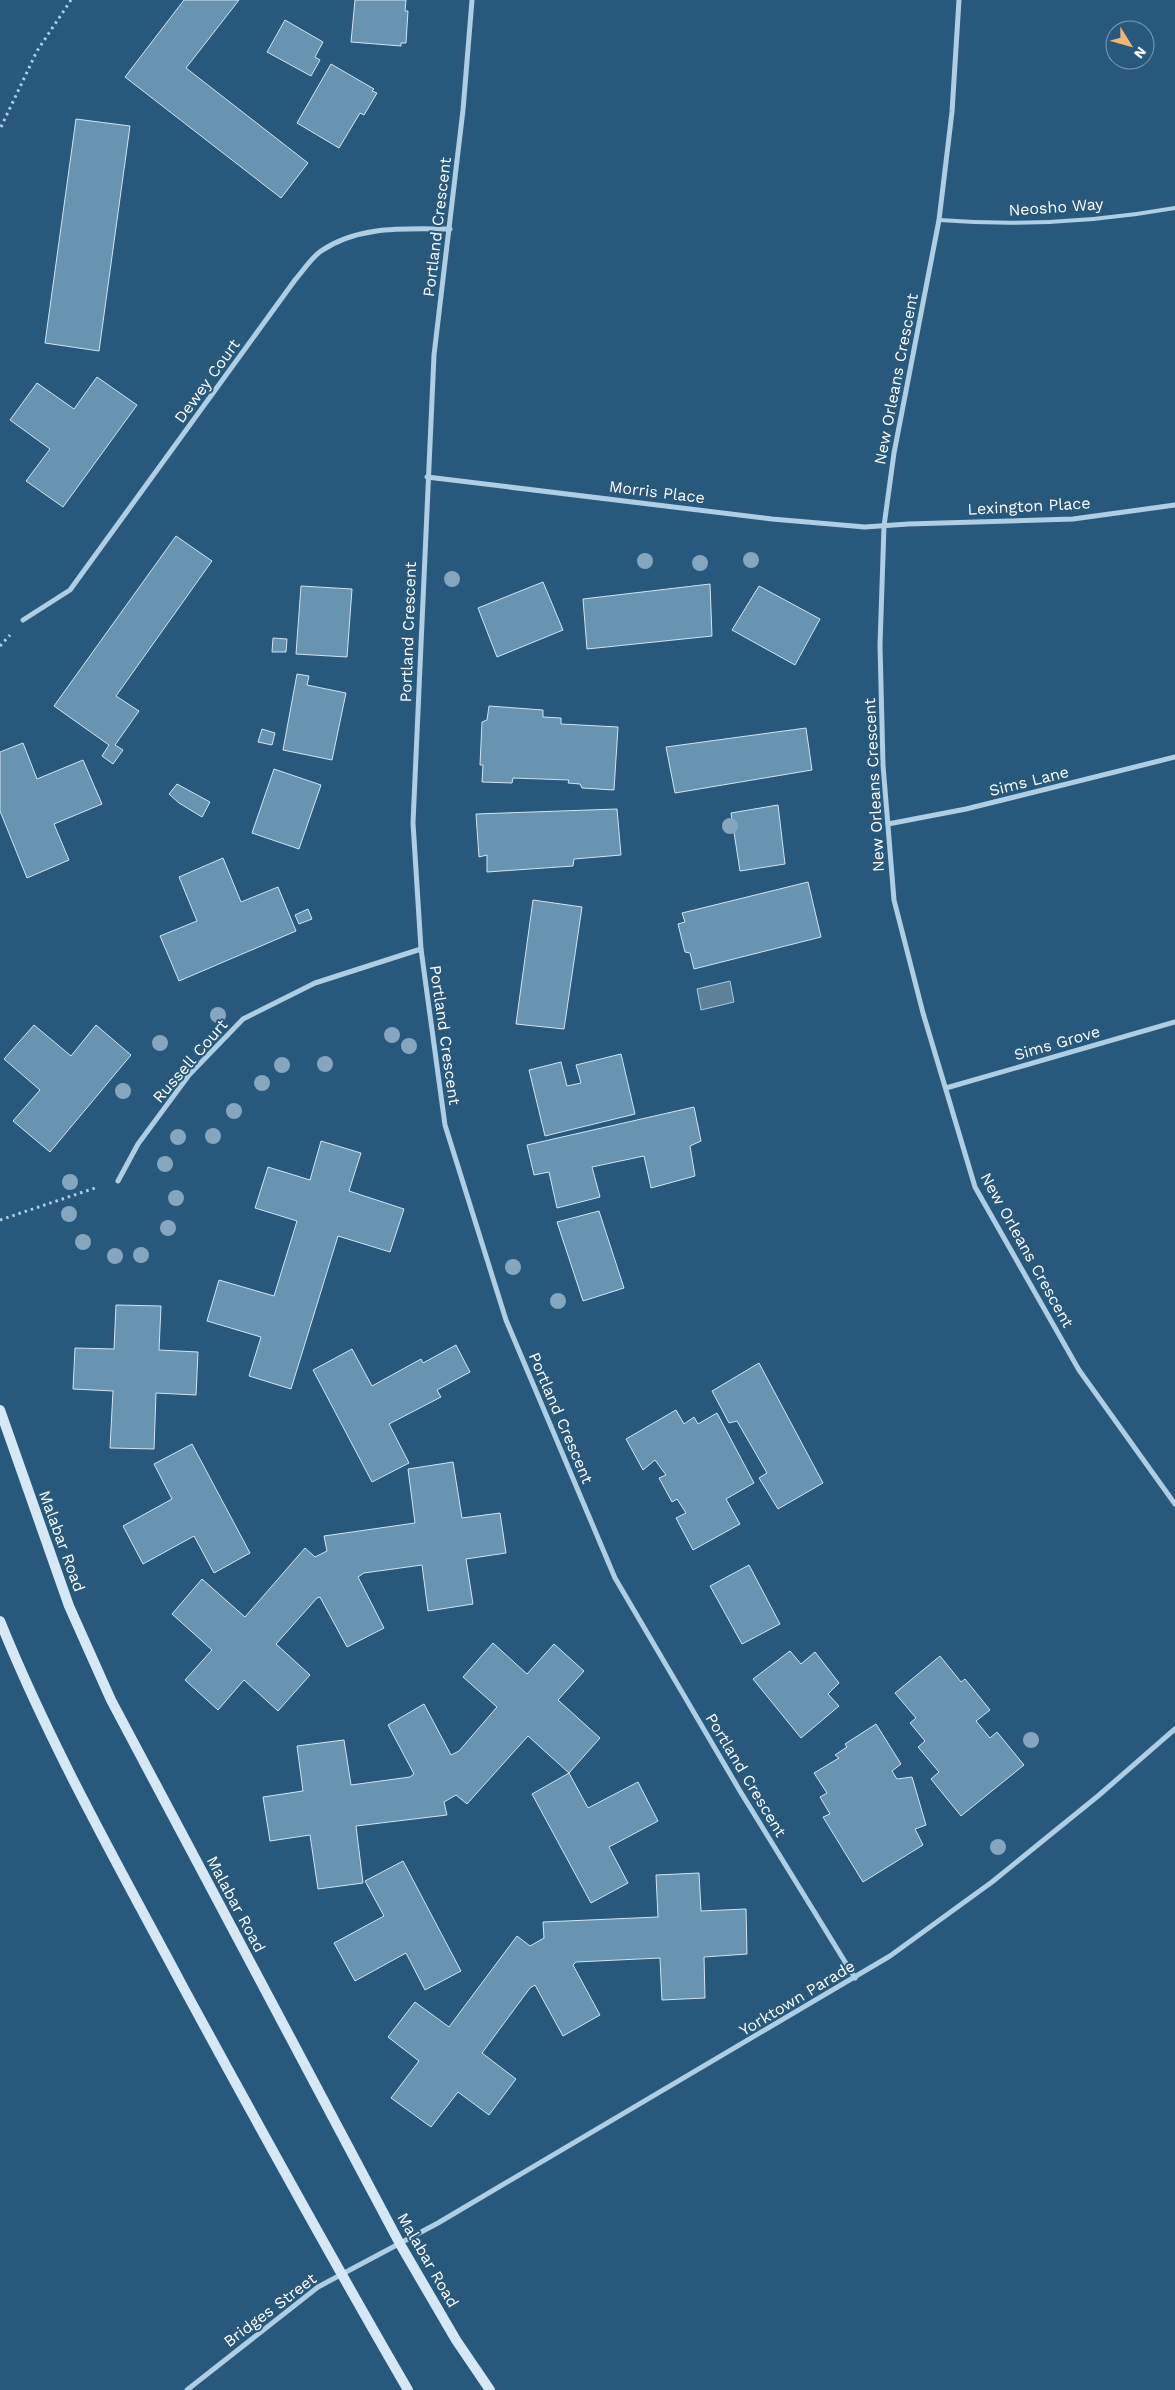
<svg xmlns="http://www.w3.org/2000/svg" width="1175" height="2390" font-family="'Work Sans',sans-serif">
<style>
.water{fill:#5e819a;stroke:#a2cae5}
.building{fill:#6893b1;stroke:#d0e5f4}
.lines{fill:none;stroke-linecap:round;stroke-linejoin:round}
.path{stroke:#adcee4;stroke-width:3;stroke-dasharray:2.5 4;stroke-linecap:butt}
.lane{stroke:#adcee4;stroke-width:4}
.street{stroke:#adcee4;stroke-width:5}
.secondary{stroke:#d6e7f5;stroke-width:10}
.tree{fill:#84a6be}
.labels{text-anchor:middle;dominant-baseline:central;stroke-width:4;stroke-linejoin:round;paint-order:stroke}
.street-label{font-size:16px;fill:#fff;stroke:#28597d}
</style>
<rect width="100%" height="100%" fill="#28597d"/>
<!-- water -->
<path class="water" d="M730,981l4,21 -33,8 -4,-21z"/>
<!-- building -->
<g class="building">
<path d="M184,0h55l-53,68 122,95 -27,35 -156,-121z"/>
<path d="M355,0h51l-1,11h3l-2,32h-5v3l-50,-4z"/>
<path d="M285,20l38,22 -8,15 5,3 -9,16 -44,-24z"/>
<path d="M331,64l43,25 -2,2 5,2 -13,22 -4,-2 -21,35 -42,-25z"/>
<path d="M76,119l54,7 -31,225 -54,-8z"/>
<path d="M97,377l40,28 -74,102 -37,-26 24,-32 -40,-29 27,-37 37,26z"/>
<path d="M176,536l36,25 -96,135 23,15 -24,34 8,5 -10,14 -11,-8 7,-11 -55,-39z"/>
<path d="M543,582l20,48 -66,27 -19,-49z"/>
<path d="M710,584l2,52 -125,13 -4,-50z"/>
<path d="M301,586l51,3 -5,68 -51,-3z"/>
<path d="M759,586l61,33 -25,46 -63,-35z"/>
<path d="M273,638l14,1 -1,13h-14z"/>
<path d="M297,674l12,2 -2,9 39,8 -14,67 -49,-10z"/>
<path d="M489,706l54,4v7l18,1v6l57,3 -4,63 -32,-2 -2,-4 -12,-1 1,-3 -56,-2 -1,5 -30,-1 1,-17h-3l2,-43 5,-2z"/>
<path d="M806,728l6,42 -137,23 -9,-46z"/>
<path d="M262,729l13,4 -3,12 -14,-3z"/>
<path d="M23,743l14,36 46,-19 19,44 -48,20 15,36 -42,18 -27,-67v-59z"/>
<path d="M274,769l47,16 -22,64 -47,-16z"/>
<path d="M177,784l33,18 -8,15 -23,-14 -10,-9z"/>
<path d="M778,805l7,59 -45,7 -9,-58z"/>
<path d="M617,809l4,46 -47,4 -1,7 -86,6v-17l-8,2 -3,-43z"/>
<path d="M223,858l18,44 37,-15 18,44 -117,50 -19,-45 37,-15 -18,-44z"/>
<path d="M808,882l13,55 -127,32 -4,-16 -5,-1 -7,-28 7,-2 -3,-9z"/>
<path d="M533,900l49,7 -18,122 -48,-5z"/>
<path d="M308,909l4,10 -13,5 -4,-9z"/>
<path d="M34,1025l37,31 25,-31 35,30 -81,97 -37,-31 27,-31 -36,-31z"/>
<path d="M621,1054l14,60 -90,22 -16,-66 32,-8 6,24 14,-3 -5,-18z"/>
<path d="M694,1107l7,34 -11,5 5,30 -44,12 -7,-32 -52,11 8,30 -43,11 -8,-36 -15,3 -7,-30z"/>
<path d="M321,1141l40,12 -12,38 55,18 -14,43 -52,-16 -47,153 -42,-13 12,-39 -54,-16 12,-41 55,16 23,-75 -42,-13 13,-41 42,13z"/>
<path d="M599,1211l25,77 -41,13 -26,-79z"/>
<path d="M116,1305l45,1 -2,44 39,2 -2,43 -40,-2 -2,56 -44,-1 3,-57 -40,-2 2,-41 39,1z"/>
<path d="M456,1345l14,27 -33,18 4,7 -52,27 20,39 -37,19 -59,-112 39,-21 20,37 49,-27 2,4z"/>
<path d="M759,1363l64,120 -45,26 -19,-31 8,-5 -30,-52 -8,2 -17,-32z"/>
<path d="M676,1410l8,14 10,-7 4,7 19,-11 37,70 -28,16 14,25 -47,26 -17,-32 10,-5 -9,-14 -5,3 -13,-24 7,-3 -11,-15 -12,10 -17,-31z"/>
<path d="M192,1444l58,109 -36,20 -20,-37 -51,28 -20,-38 49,-27 -18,-35z"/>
<path d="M453,1462l9,56 38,-5 6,40 -40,6 7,45 -45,7 -6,-46 -58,8 -6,4 26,51 -37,19 -27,-50 -3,1 -41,46 34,31 -32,36 -34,-31 -26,30 -33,-30 27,-30 -40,-36 30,-35 43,38 60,-69 10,9 12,-6 -3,-15 91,-13 -7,-54z"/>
<path d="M749,1565l31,59 -38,20 -32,-58z"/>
<path d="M493,1643l34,31 27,-30 30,27 -26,29 42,38 -31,35 -41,-37 -61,68 -11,-9 -12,7 3,13 -91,11 7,57 -45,6 -8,-54 -40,6 -7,-44 40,-6 -6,-45 47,-6 7,45 59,-8 4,-3 -26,-49 36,-21 27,51 8,-4 38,-44 -34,-30z"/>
<path d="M790,1651l11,13 14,-12 24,31 -11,11 11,12 -38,32 -48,-59z"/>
<path d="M940,1656l21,26 4,-3 25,31 -14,11 14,17 7,-6 27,33 -63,51 -30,-37 8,-7 -21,-25 7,-6 -15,-18 6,-5 -21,-25z"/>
<path d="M876,1724l25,40 -9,7 5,8 15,-2 14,48 -11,4 8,16 -60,37 -40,-65 7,-3 -10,-17 7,-4 -13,-20 25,-15 -4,-3 12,-8 -2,-3z"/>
<path d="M569,1773l19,35 50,-26 20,39 -49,26 19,36 -37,20 -59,-109z"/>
<path d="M403,1861l58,110 -36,19 -19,-37 -51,28 -21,-38 50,-27 -19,-35z"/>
<path d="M699,1873l2,38 45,-2 1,45 -43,3 1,41 -43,2 -2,-42 -84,4 -3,3 27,50 -37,21 -28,-51 -5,3 -48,65 34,26 -27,36 -31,-23 -27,35 -40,-29 28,-37 -31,-24 27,-35 34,25 68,-91 13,10 14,-8 -1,-16 115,-5 -2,-42z"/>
</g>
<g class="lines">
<!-- path -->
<g class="path">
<path d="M1,127l36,-76 34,-51"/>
<path d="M0,646l10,-11"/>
<path d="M0,1220l98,-33"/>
</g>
<!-- lane -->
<path class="lane" d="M939,220c79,6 158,2 236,-12"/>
<!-- street -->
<g class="street">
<path d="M472,0l-9,110 -29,245 -21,468 8,126 24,176 61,195 109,258 125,213 115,187"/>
<path d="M959,0l-7,112 -13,108 -45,233 -10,73 -4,119 3,120 11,135 29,113 52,174 104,183 96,134"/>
<path d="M427,477l345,42 93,8 43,-3 165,-5 102,-14"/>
<path d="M23,620l47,-30 225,-310c8,-9 16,-22 26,-29 38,-26 84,-22 129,-22"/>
<path d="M888,824l78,-15 209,-52"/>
<path d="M946,1088l229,-66"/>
<path d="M118,1181l20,-37 51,-69 54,-56 72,-36 106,-34"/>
<path d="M187,2390l131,-103 120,-64 452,-267 102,-74 106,-86 77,-67"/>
</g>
<!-- secondary -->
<g class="secondary">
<path d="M0,1410l69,196 42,94 289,544 56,96 34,50"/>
<path d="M0,1621c51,126 118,244 182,364 74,136 148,271 226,405"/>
</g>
</g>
<!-- trees -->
<g class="tree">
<circle cx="751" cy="560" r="8"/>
<circle cx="645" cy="561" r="8"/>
<circle cx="700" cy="563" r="8"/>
<circle cx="452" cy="579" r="8"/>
<circle cx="730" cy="826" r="8"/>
<circle cx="218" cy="1015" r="8"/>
<circle cx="392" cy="1035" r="8"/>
<circle cx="160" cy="1043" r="8"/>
<circle cx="409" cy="1046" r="8"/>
<circle cx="325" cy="1064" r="8"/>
<circle cx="282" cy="1065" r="8"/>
<circle cx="262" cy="1083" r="8"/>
<circle cx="123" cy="1091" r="8"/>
<circle cx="234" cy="1111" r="8"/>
<circle cx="213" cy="1136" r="8"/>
<circle cx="178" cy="1137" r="8"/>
<circle cx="165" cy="1164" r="8"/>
<circle cx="70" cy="1182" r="8"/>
<circle cx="176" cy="1198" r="8"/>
<circle cx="69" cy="1214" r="8"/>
<circle cx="168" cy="1228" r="8"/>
<circle cx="83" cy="1242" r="8"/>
<circle cx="141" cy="1255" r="8"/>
<circle cx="115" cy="1256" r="8"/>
<circle cx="513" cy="1267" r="8"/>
<circle cx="558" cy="1301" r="8"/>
<circle cx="1031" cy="1740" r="8"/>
<circle cx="998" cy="1847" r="8"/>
</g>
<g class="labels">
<!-- street labels -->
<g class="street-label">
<text transform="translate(1056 207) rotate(-4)">Neosho Way</text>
<text transform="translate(437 227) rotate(-83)">Portland Crescent</text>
<text transform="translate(896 379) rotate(-79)">New Orleans Crescent</text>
<text transform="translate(207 381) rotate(-54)">Dewey Court</text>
<text transform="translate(657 492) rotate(7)">Morris Place</text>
<text transform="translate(1029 506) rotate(-3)">Lexington Place</text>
<text transform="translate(408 632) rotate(-88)">Portland Crescent</text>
<text transform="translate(1029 781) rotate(-14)">Sims Lane</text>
<text transform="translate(874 785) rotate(-93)">New Orleans Crescent</text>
<text transform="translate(445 1035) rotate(82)">Portland Crescent</text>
<text transform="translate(1057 1043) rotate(-16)">Sims Grove</text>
<text transform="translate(190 1061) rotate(-49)">Russell Court</text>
<text transform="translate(1027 1250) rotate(61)">New Orleans Crescent</text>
<text transform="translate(561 1418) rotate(67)">Portland Crescent</text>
<text transform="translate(62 1541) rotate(70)">Malabar Road</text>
<text transform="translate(746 1775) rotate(59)">Portland Crescent</text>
<text transform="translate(236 1904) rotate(62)">Malabar Road</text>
<text transform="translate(797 1998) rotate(-31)">Yorktown Parade</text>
<text transform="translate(428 2260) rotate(60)">Malabar Road</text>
<text transform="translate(270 2310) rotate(-37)">Bridges Street</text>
</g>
</g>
<!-- north arrow -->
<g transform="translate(1130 45) rotate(127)"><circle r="24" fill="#28597d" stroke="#7e9bb1"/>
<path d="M0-4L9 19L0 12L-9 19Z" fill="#ecb874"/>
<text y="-8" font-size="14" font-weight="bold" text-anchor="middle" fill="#ffffff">N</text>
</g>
</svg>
